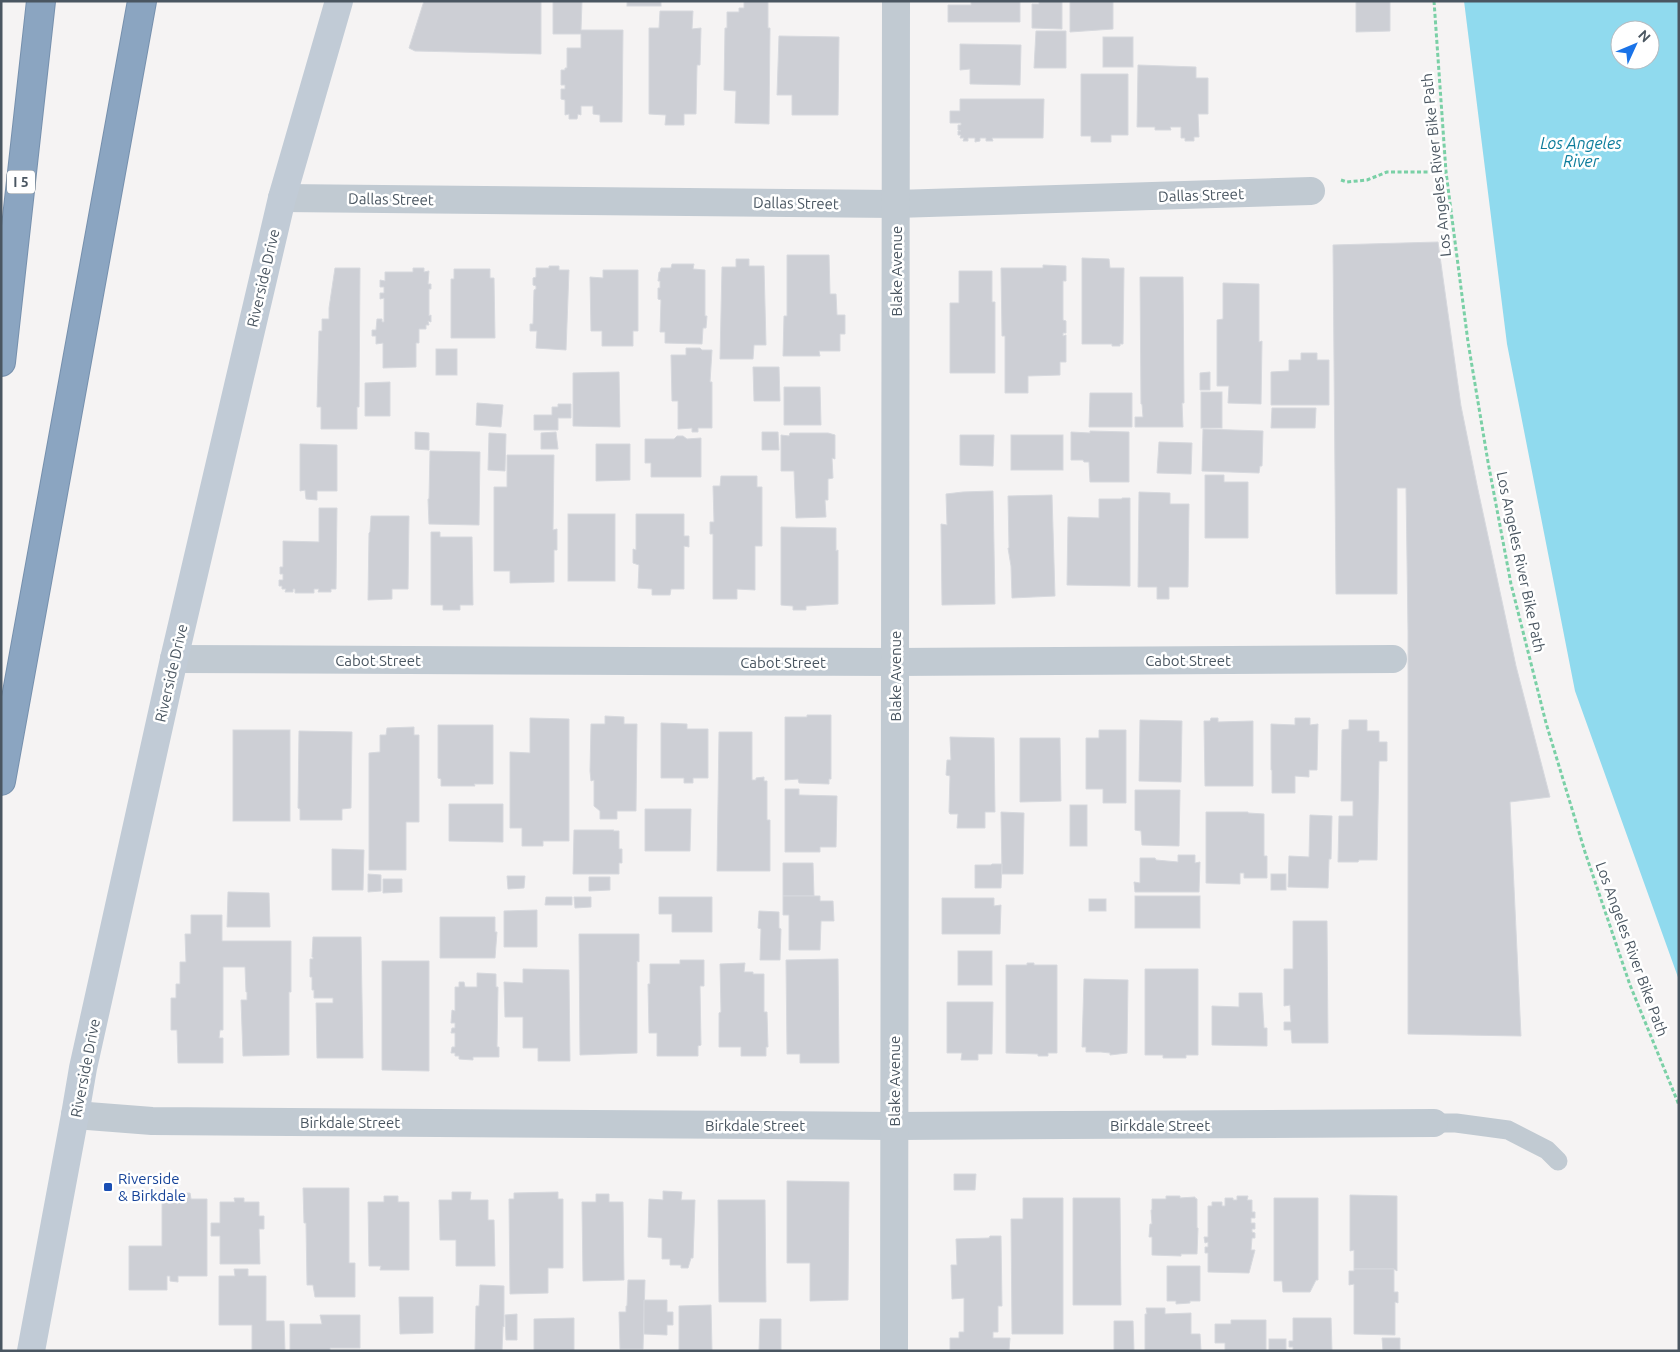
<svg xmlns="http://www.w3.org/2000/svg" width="1680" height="1352" font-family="Ubuntu,sans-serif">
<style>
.water{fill:#90daee;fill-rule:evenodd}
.building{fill:#cdcfd5;stroke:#d7d9de}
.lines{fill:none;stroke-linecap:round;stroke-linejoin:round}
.motorway-casing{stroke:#7690ad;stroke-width:30}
.path{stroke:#7ad0a6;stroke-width:3;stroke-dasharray:4 2.5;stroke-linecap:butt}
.service{stroke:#c1cad2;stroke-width:19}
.minor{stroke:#c1cad2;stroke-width:28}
.secondary{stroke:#c1cbd6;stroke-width:28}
.motorway{stroke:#8ba5c1;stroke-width:28}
.transit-dot{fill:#1a4fb4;stroke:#fff;stroke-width:2}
.labels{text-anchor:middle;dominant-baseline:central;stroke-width:5;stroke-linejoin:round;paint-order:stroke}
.shield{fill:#fff;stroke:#808990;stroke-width:1}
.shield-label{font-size:14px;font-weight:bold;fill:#4a5661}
.street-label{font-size:15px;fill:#4a5661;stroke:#fff}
.transit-label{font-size:15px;fill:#164399;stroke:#fff;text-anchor:start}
.water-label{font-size:16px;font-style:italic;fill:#0c7c9b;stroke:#fff}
</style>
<rect width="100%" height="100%" fill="#f5f3f3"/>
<!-- water -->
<path class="water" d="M1464,1h215v979l-104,-289 -68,-347zM1620,30h30v30h-30z"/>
<!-- building -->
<g class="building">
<path d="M424,1h117v53l-126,-3 -6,-3z"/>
<path d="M553,1h29l-1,29h42l-1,92h-22v-7l-7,-1v-8h-12v9l-3,-1 -1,5h-8v-5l-4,1v-15l-4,-1v-10h4v-4h-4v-15h4v-2h2v-20h14v-14h-28z"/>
<rect x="627" y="1" width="34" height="5"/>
<path d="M744,1h24v27h2l-1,96 -34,-1 1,-32 -12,-1 1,-62h2v-16h12v-4h5z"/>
<path d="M971,1h49v21h-72v-17h23z"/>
<path d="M1039,1h23v28l-30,-1v-24h7z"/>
<path d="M1070,1h43v28l-43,3z"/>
<path d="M1356,1h34v30l-34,1z"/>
<path d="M660,11h33l-1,18 9,-1 -1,37h-3l-1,49h-12v11h-19l1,-10 -17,-1v-86h10z"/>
<path d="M1036,31h30v37h-32z"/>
<path d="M779,36l60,1 -1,78h-46v-20h-15z"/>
<rect x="1103" y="37" width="30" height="30"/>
<path d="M960,44l61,1 -1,40 -50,-1v-15l-10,1z"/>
<path d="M1138,65l58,2v11h12v36h-10l1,23h-5v4h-9v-3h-4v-11h-11l1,3h-16v-3h-18z"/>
<path d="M1081,74h47v61h-17v7h-20v-6h-10z"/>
<path d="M960,99h84l-1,39h-51l1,3h-7v-3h-6v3l-5,1v-4h-7v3h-5l1,-3h-4l1,-3h-3v-4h3l-3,-1v-5h3v-2h-11v-12h10z"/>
<path d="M1438,242l23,164 16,79 39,181 34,131 -40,5 11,234 -113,-2v-403l-2,-143h-9v106h-61l-3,-349z"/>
<path d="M787,255h42l1,39h6l1,21h8v19h-5v17h-21l1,5h-37l1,-40h3z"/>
<path d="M1082,258l27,1 1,9h14l-1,76h-3v2h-8v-2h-30z"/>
<path d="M736,259h13v7h15l2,79h-12l-1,14h-33l2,-92h14z"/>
<path d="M672,264h22l-1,5 12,1v46h2l-1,12h-3l-1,16 -37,-1v-11h-5l1,-32 -3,-1v-11h2v-7h-2l1,-9h1l1,-4h10z"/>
<path d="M1043,265l23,1v15h-3v39l3,1v12h-3v3l3,-1v27h-6v13l-32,1v17h-23v-57h-3l-1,-68h42z"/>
<path d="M549,266h10v4h10l-3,80 -30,-2 1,-17h-7v-7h3l1,-34 2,-1v-3l-3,-1v-7l3,-1v-9h13z"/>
<path d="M335,268h25l-1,139h-2v22h-36v-22h-4l2,-76h3v-12h7v-11z"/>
<path d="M413,268h11v4l5,-1 -1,13h3v5h-2v27l2,-1v7l-3,-1 1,4h-3v4h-7v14h-3v24l-33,1v-25l-7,1v-8h-4v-6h4l1,-11h5v3h2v-24l-4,1v-6h4v-6h-4v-7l5,1v-9h28z"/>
<path d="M454,269h36v9h4l1,60h-44v-59h3z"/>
<path d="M603,270h35v61h-5v15h-31v-15h-11l-1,-54 13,1z"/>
<path d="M959,271h33v31h3v71h-45v-70h9z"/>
<path d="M1140,277h43l1,126h-2l1,24h-48v-10h8l-1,-13h-1z"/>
<path d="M1223,283l36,1v58l3,-1 -1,63 -33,-1 1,-17h-12v-66l6,-1z"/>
<path d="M686,348h14l2,2h10l-2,32h2v46h-14v4h-6v-4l-14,1v-28h-6l-1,-46h15z"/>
<rect x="436" y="349" width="21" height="26"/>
<path d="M1301,353h16v7h12v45h-58v-33l18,-1v-11h12z"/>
<path d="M753,367h26l1,34h-26z"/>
<path d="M619,372l1,55 -47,-1v-53z"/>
<path d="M1210,372v18h-10v-17z"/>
<path d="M390,382v34h-25v-33z"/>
<path d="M784,387h36l1,38h-37z"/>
<rect x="1201" y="392" width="21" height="36"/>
<path d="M1090,393h42v34h-43z"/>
<path d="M477,403l26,2 -2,22 -25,-2z"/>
<path d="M558,404h13v14h-13v12h-24v-15h18v-8h6z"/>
<path d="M1272,408h44l-1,20h-44z"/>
<path d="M1203,429l60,2 -1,35h-2l-1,7 -57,-2z"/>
<path d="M1090,431l39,1v50h-39l-1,-20h-5l-1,-2h-12v-28l19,1z"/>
<path d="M415,432l14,1v17l-14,-1z"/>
<path d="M556,432l2,17h-17v-16z"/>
<path d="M762,432h16l1,18h-17z"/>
<path d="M489,433l17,1 -1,37 -17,-1z"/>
<path d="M790,433h38l7,2v24l-3,-1 1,20 -5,1v21h-3l1,17 -30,1 -2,-47h-13v-36l8,1z"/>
<path d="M960,435h34l-1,31 -33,-1z"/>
<rect x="1011" y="435" width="52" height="35"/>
<path d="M677,436h6l4,3 14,-1v39h-50v-14h-6v-24h29z"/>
<path d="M1159,442l33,1 -1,31 -34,-1z"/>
<path d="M300,444l37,1v46h-20v9l-11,-1 -1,-9 -5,1z"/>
<path d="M596,444h34v36l-34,1z"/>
<path d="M430,451l50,1 -1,73 -50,-1 -1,-25h1z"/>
<path d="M507,455h47l-1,75 4,-1v21h-3v32l-44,1v-12h-16v-84h13z"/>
<path d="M1205,475h19v7h24v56h-43z"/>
<path d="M721,476h36v11h5v59h-7v44l-18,-1v10h-24v-65h-3v-12h4l-1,-36h7z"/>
<path d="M993,491l2,113 -53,1 -1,-81 6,1 -1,-31 17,-2z"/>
<path d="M1139,492l31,1v11h19l-1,83h-19v12h-12v-12h-19z"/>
<path d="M1052,495l3,101 -43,2 -1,-32 -3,-18h1l-1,-52z"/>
<path d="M1122,498h8v88l-63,-1 1,-68 31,1v-19h23z"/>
<path d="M319,508h18l-1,81h-5v3h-13l1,-3h-5v4h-19v-4h-2v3h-8l1,-3h-4v-3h-3v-6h4v-6h-3v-7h3v-26l36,1z"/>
<rect x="568" y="514" width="47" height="67"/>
<path d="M636,514h48v22h5v11l-5,-1v43h-13l-1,6h-18v-6l-14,-1 1,-23 -6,-2v-14l3,1z"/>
<path d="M371,516h38l-1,73h-16v10l-24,1 1,-67 1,-1z"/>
<path d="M781,527l55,1v23l2,-1v54l-32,2v4h-13v-4l-12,-1z"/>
<path d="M431,532h9v5h32l1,68h-13v5h-17v-5h-12z"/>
<path d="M807,715h24v64h-2v5l-30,-1 -1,-4 -13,1v-63h22z"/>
<path d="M605,716l19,1v7h13l-1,87h-19v8h-17v-8l-6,-5v-26l-3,1 -1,-10 1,-47h14z"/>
<path d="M530,718l39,1v122h-26v5h-21v-18h-12v-76l20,1z"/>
<path d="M1211,718h7v4l35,-1v65h-48l-1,-65h6z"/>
<path d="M1295,718h15v7l8,-1 -1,46h-8v7l-14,-1v17h-23v-23h-1v-46l24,1z"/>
<path d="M1140,720l42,1 -1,61 -42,-1z"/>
<path d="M1349,720h18v11h12v11h8v19h-8l-2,99h-18l-1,2h-20l1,-46h14v-15h-12l1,-71 7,-1z"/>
<path d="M661,723l26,1v5h21v49h-15v5h-9v-5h-23z"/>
<path d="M438,725h55v59h-19l1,2h-34v-7l-3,-1z"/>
<path d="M414,727v8h5v87h-13v48h-37v-117l11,-1v-17h6l1,-7z"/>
<rect x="233" y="730" width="57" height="91"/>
<path d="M1099,730h27v73h-23v-14h-17v-51h13z"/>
<path d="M299,731l53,1 -1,76 -9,1v11h-42v-11l-2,-1z"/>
<path d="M719,732h33v48h4v-2l8,-1v4h3v39h3v51h-53z"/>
<path d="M950,737l44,1 1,74h-10v16h-28l1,-14h-8l-1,-2 1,-36 -4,-1 1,-15h4z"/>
<path d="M1020,738h40l1,63 -41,1z"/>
<path d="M785,789h14v6l38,1 -1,51h-16v5h-35z"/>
<path d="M1135,790h45l-1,56 -37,-1 -1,-14 -6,-1z"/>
<path d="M449,804h54v38l-54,-1z"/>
<rect x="1070" y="805" width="17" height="41"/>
<path d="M645,809h46l-1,42h-45z"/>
<path d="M1001,812l23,1 -1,61h-21z"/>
<path d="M1206,812h42v1l16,1v42h3v22h-23v-5h-4v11l-34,-1z"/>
<path d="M1310,815l22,1 -1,43h-2l-1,29 -40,-1 1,-31 20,1z"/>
<path d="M574,830h40l-1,1h6v18h3v14h-3v11h-46z"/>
<path d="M332,849l32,1 -1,40h-31z"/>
<path d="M1178,855h17v8l5,-1 -1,30h-64l-1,-10 6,1v-25h15l1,2 22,2z"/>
<path d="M783,863h30l1,33h-31z"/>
<path d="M992,864h10l-1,24h-26v-23h16z"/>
<path d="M368,874l13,1v16l-13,1z"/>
<rect x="1271" y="874" width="15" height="16"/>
<path d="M507,876h18l-1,12 -16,1z"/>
<path d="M589,877h21v13l-21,1z"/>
<path d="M383,879h19v13l-19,1z"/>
<path d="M228,892l41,1 1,34h-43z"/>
<path d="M783,896h37v5h13l1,20h-13l-1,29h-31v-35h-6z"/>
<rect x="1135" y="896" width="65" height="32"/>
<path d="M546,897h26v8h-27z"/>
<path d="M574,897h17v10l-16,1z"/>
<path d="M659,897h53v35h-40v-18h-13z"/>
<path d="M942,898h52v8l7,-1 -1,29h-58z"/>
<rect x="1089" y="899" width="17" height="12"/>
<path d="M537,910v37h-33v-36z"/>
<path d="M759,911l20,1v16l2,1 -1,31h-20l1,-31 -3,-1z"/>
<path d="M191,915h31v26h69v51h-2v63l-46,1 -2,-56h6v-8h-1l-1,-25h-22v63h-3l-1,8h4v25h-45l-1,-33h-6v-32h5v-14h4v-22h6l-1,-28h6z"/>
<path d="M440,917h55v15h2l-2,26h-55z"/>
<path d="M1293,921h34l1,122h-36l-1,-13h-7v-8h7l-1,-17 -6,1v-37h9z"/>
<path d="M579,934h60v28l-2,-1v92l-57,2z"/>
<path d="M313,937h48l2,121h-46l-1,-55h17v-5h-19v-8h-2v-13h-2v-18h3v-2h-1z"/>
<rect x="958" y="951" width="34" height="34"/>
<path d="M838,959l1,104h-39v-9h-13l-1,-94z"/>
<path d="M680,960h24v26h-4l1,59 -3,1v10h-41v-23h-8l-1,-49h2v-20h30z"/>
<path d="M382,961h47v110l-47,-1z"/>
<path d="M745,963l-1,9h9v2h11v38h3l1,35h-2v9h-25v-9h-22v-34l2,-1 -1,-48z"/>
<path d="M1027,963h7v2h23v88h-9v3h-10v-2l-32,-1v-88h21z"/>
<path d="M523,969l46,1 1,91h-32v-13h-15v-31h-18l-1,-35 19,1z"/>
<path d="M1145,969h53v86h-12v3h-23v-3h-18z"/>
<path d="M477,973l19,1v13h2l-1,60h2v10h-26v3l-14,-1v-3h-4v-3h-4l1,-6h3v-14h-4l1,-5h3v-5h-4l1,-13 3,1v-24h4v-5h5l1,5h12z"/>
<path d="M1084,979l44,1 -1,73 -17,2v-2l-9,-1h-15v-5h-4z"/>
<path d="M1239,993h23l2,35h3v18l-55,-1v-39l27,1z"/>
<path d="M947,1002h46l-1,52h-14v6h-17l1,-7h-15z"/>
<path d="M954,1174h22l-1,16h-21z"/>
<path d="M787,1181l62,1 -1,118 -38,1v-38h-23z"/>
<path d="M303,1188h46v75h6v34h-40l-2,-12h-6l-1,-62h-2z"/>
<path d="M663,1191l19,1 -1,8h14l-2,58h-2l-3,10h-7v-3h-11v-6h-8v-21l-14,-1 1,-38 14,1z"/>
<path d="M452,1192h19l-1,8h18v20h6l1,46h-39v-26h-16l-1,-40h13z"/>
<path d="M558,1192v7h5v69h-15v25l-38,1 -1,-95h5v-6z"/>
<path d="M177,1193h13l1,6h16v77h-29v6l-8,-1v-5h-3v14h-38v-44h33v-47h15z"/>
<path d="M596,1194h13v8h14l1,78 -41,1 -1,-79h14z"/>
<path d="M1350,1195l47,1v75l-3,-2h-40v-19l-4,1z"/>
<path d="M384,1196h14v6h11v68h-29l1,-4h-12l-1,-64h16z"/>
<path d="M1166,1196h14v2l15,-1v1l2,1v29h1l-1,26h-16v2l-29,-1v-18h-3l1,-13h2l-1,-14h1v-11h14z"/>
<path d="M1237,1196h11l-1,4h5v12h3v6h-4v5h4v6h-3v3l3,1v5h-3l-1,12h4l-6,23 -41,-1v-19h-3v-6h3v-5l-3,1 -1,-6h4v-31h4v-4h10v4h3v-8h8v2h4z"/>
<path d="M234,1198h10v4h15v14h5v13h-5l1,35h-40v-28h-9v-13h9v-21h15z"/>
<path d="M1023,1198h40v136h-51l-1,-115h12z"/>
<path d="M1073,1198h47l1,107h-48z"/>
<path d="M1274,1198h44v82h-2l-6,12h-27l-1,-11h-8z"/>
<path d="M718,1200h47l1,102h-47z"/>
<path d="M990,1236h11l1,70h-4v26h-5v6h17l-1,13h-59v-13h9v-6h5v-34l-12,1 -1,-34h6l-1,-26 33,-1z"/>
<path d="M1167,1266h33v35h-10v2l-14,1v-3h-9z"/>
<path d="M234,1269h14v7h18v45h18l1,30h-33v-26h-33v-49h16z"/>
<path d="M1354,1269h40v23h4v11l-3,-1v33l-41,-1v-50l-5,1v-14h5z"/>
<path d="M628,1280h17l-2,69h-23l-1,-37h7v-6h1z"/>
<path d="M480,1285l24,1v41l-1,-1 -1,25h-27l1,-45h3z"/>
<path d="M399,1297h34v36l-33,1z"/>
<path d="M644,1300h23v12h6v13h-6v10l-23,-1z"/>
<path d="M711,1305l1,46h-33v-45z"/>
<path d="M1146,1308h19v6l26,-1v21h9l1,17h-56v-37h2z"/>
<path d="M517,1314v26h-11l-1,-25z"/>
<path d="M320,1315h40v33h-30v3h-40v-27h32z"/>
<path d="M574,1318v33h-40v-32z"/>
<path d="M1293,1318h38l1,33h-39v-4h-4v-6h4z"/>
<path d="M760,1319h21v32h-22z"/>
<path d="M1231,1320h35v31h-41v-8h-10v-19h16z"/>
<path d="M1114,1321h19l1,30h-20z"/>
<path d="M1382,1338h18v13h-17z"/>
<rect x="1269" y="1339" width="17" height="12"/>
</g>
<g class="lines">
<!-- motorway casing -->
<g class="motorway-casing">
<g id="motorway">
<path d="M1,362l40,-361"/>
<path d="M1,781l141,-780"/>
</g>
</g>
<!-- path -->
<g class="path">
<path d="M1434,1l12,171 22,170 20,120 23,122 35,139 39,129 45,133 49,120"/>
<path d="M1341,180l6,2 20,-2 20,-8h59"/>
</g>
<!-- service -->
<path class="service" d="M1434,1123h22l52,7 39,20 11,11"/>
<!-- minor -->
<g class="minor">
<path d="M282,198l614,6 415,-13"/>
<path d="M174,659l721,3 498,-3"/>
<path d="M75,1115l77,6 742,5 540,-3"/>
<path d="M894,1351l2,-1350"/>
</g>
<!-- secondary -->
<path class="secondary" d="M31,1351l44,-236 8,-47 91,-409 108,-461 57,-197"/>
<!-- motorway -->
<use href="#motorway" class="motorway"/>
</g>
<!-- markers -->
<rect class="transit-dot" x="103" y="1182" width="10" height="10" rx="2.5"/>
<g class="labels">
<!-- shield labels -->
<rect class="shield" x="7" y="170.5" width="28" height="23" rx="4"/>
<g class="shield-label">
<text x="21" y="182">I 5</text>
</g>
<!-- street labels -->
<g class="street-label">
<text transform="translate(1436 165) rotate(-96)">Los Angeles River Bike Path</text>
<text transform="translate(1201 195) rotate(-2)">Dallas Street</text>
<text transform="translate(391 199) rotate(1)">Dallas Street</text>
<text transform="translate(796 203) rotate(1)">Dallas Street</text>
<text transform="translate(896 271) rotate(-90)">Blake Avenue</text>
<text transform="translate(263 278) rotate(-77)">Riverside Drive</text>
<text transform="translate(1521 562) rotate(78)">Los Angeles River Bike Path</text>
<text x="378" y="660">Cabot Street</text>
<text x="1188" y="660">Cabot Street</text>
<text x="783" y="662">Cabot Street</text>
<text transform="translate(171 673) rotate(-77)">Riverside Drive</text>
<text transform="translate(895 676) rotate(-90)">Blake Avenue</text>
<text transform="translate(1632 949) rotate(70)">Los Angeles River Bike Path</text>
<text transform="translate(85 1068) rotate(-79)">Riverside Drive</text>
<text transform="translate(894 1081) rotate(-90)">Blake Avenue</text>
<text x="350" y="1122">Birkdale Street</text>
<text x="755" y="1125">Birkdale Street</text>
<text x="1160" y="1125">Birkdale Street</text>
</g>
<!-- transit labels -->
<g class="transit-label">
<text x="118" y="1178">Riverside<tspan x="118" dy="17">&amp; Birkdale</tspan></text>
</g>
<!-- water labels -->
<g class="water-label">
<text x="1581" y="143">Los Angeles<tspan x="1581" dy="18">River</tspan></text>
</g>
</g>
<!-- border -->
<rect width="1680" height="1352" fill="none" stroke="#4a5661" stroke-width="5"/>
<!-- north arrow -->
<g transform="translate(1635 45) rotate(46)"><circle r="24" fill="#ffffff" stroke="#b7bbc0"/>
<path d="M0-4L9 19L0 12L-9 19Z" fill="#1a73e8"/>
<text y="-8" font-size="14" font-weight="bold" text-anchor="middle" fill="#4a5661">N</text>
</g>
</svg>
